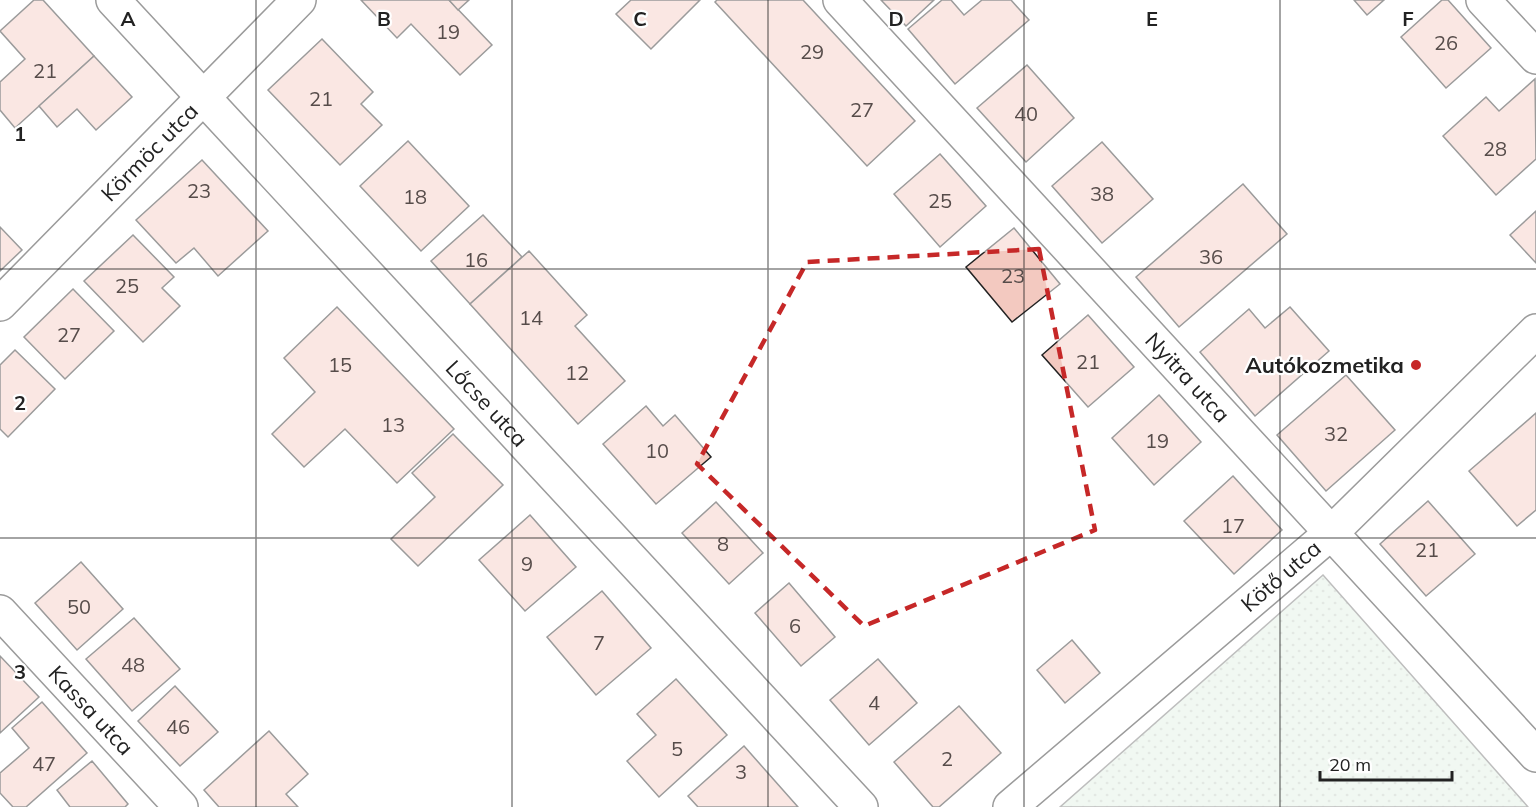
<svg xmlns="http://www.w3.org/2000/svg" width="1536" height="807" font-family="Mulish,sans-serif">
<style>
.grass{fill:url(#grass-dots);stroke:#6f6f6f;stroke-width:1.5}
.building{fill:#f3c9c0;stroke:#222;stroke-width:1.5}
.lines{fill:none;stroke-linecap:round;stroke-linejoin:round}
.minor-casing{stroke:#222;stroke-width:36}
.minor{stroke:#fff;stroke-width:33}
.marked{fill:none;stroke:#c62828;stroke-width:4.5;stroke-dasharray:12 8;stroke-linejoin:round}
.grid{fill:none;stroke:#222;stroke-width:1.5;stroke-opacity:0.55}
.poi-dot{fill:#c62828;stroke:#fff;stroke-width:2}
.labels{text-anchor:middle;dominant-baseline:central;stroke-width:4.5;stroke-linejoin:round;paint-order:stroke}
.number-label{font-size:20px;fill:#564c4a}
.street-label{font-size:22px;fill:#222;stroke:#fff}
.poi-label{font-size:22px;font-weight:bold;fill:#222;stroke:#fff;text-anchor:end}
.grid-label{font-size:20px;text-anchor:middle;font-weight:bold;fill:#222;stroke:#fff;stroke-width:4.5;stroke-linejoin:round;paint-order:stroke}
</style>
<defs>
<pattern id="grass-dots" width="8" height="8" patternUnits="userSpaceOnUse" patternTransform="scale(1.5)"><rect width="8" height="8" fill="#e0efe3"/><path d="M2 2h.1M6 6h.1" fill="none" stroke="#c0cdc2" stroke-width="1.8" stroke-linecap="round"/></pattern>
</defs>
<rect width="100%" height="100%" fill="#fff"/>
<!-- grass -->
<path class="grass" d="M1323,575l205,232h-468z"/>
<!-- building -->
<g class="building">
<path d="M34,0h9l51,56 -79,72 -15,-18v-28l25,-23 -25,-28z"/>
<path d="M361,0h88l43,45 -32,30 -49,-51 -14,14z"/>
<path d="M449,0h20l-11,10z"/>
<path d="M631,0h69l-49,49 -35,-35z"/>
<path d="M717,0h86l112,121 -48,45 -152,-164z"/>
<path d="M881,0h53l-28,26z"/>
<path d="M942,0h9l13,15 18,-15h29l18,20 -74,64 -47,-55z"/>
<path d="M1354,0h30l-17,15z"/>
<path d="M1442,0h6l43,48 -45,40 -45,-51z"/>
<path d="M322,39l51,53 -12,12 21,21 -42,40 -72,-75z"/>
<path d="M94,56l38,41 -36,33 -19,-21 -20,18 -18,-21z"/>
<path d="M1027,65l47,53 -48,44 -49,-54z"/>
<path d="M1535,79l1,80 -40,36 -53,-59 43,-39 13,14z"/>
<path d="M408,141l61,65 -48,45 -61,-65z"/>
<path d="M1102,142l51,57 -51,44 -50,-57z"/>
<path d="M940,154l46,52 -46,41 -46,-53z"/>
<path d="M202,160l66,71 -50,45 -24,-28 -18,15 -40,-43z"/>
<path d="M1243,184l44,50 -108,93 -43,-50z"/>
<path d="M1536,211v52l-26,-28z"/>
<path d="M483,215l39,42 -52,47 -39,-43z"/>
<path d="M0,227l22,23 -22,21z"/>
<path d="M1014,228l46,56 -48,38 -46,-55z"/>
<path d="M133,235l41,42 -12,11 18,18 -37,36 -59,-61z"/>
<path d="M529,251l58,64 -12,11 50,55 -47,43 -108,-120z"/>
<path d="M73,289l41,42 -49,48 -41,-42z"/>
<path d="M337,307l117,122 -57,54 -52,-54 -41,38 -32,-33 43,-42 -31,-34z"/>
<path d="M1290,307l39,44 -74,65 -55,-64 49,-43 16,19z"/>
<path d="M1088,315l46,52 -46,40 -46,-52z"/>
<path d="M15,350l40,39 -47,48 -8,-8v-64z"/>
<path d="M1346,375l49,55 -69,61 -49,-56z"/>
<path d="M1159,395l42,47 -47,43 -42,-47z"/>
<path d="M646,406l17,20 12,-11 36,42 -55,47 -53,-60z"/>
<path d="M1536,413v97l-19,16 -48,-55z"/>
<path d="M453,434l50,51 -85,81 -27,-27 44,-42 -23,-24z"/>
<path d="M1233,476l49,54 -48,44 -50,-53z"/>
<path d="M1428,501l47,53 -49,42 -46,-52z"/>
<path d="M716,502l47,51 -34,31 -47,-51z"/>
<path d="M530,515l46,52 -51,44 -46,-51z"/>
<path d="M81,562l42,47 -46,41 -42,-47z"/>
<path d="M789,583l46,54 -34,29 -46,-53z"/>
<path d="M602,591l49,57 -55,47 -49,-58z"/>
<path d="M134,618l46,51 -48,42 -46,-52z"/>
<path d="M1072,640l28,33 -35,30 -28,-33z"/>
<path d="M0,656l39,41 -39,36z"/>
<path d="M878,659l39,44 -48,42 -39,-45z"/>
<path d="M676,679l51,56 -68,62 -32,-36 29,-26 -19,-21z"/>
<path d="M175,686l43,46 -38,34 -42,-45z"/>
<path d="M42,702l45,51 -61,54h-13l-13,-14v-20l29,-25 -17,-20z"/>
<path d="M959,706l42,47 -62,54h-6l-39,-45z"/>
<path d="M269,731l39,43 -22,20 12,13h-79l-15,-17z"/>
<path d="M744,746l54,61h-100l-10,-11z"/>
<path d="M92,761l36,43 -3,3h-55l-13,-17z"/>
</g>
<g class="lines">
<!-- minor casing -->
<g class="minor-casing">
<g id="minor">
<path id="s1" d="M113,0l748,807"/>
<path id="s2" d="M840,0l696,755"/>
<path d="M1483,0l53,57"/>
<path id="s3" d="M0,304l299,-304"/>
<path id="s4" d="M0,612l181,195"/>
<path id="s5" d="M1010,807l321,-274 205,-202"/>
</g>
</g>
<!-- minor -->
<use href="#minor" class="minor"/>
</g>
<!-- marked area -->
<path d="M0 0H1536V807H0ZM1039,249l56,281 -231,96 -167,-162 110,-202z" fill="#fff" fill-opacity=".55" fill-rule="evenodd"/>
<path class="marked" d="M1039,249l56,281 -231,96 -167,-162 110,-202z"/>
<!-- grid -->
<path class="grid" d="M256,0v807M512,0v807M768,0v807M1024,0v807M1280,0v807M0,269h1536M0,538h1536"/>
<!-- markers -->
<circle class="poi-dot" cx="1416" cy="365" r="6"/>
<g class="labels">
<!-- number labels -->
<g class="number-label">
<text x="448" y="31">19</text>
<text x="1446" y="42">26</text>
<text x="812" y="51">29</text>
<text x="45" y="70">21</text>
<text x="321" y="98">21</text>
<text x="862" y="109">27</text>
<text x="1026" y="113">40</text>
<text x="1495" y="148">28</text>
<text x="199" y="190">23</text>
<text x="1102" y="193">38</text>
<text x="415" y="196">18</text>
<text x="940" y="200">25</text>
<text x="1211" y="256">36</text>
<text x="476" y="259">16</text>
<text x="1013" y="275">23</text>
<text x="127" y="285">25</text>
<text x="531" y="317">14</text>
<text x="69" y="334">27</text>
<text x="1088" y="361">21</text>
<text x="340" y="364">15</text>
<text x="577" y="372">12</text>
<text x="393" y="424">13</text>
<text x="1336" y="433">32</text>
<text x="1157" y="440">19</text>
<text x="657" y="450">10</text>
<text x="1233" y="525">17</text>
<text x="723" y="543">8</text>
<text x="1427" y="549">21</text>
<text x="527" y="563">9</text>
<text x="79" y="606">50</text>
<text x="795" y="625">6</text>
<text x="599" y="642">7</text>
<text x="133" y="664">48</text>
<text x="874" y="702">4</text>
<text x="178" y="726">46</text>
<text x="677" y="748">5</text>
<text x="947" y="758">2</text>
<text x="44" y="763">47</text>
<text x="741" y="771">3</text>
</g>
<!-- street labels -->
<g class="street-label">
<text stroke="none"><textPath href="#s3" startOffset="213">Körmöc utca</textPath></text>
<text stroke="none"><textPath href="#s2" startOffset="513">Nyitra utca</textPath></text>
<text stroke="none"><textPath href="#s1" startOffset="550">Lőcse utca</textPath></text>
<text stroke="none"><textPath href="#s5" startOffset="356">Kötő utca</textPath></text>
<text stroke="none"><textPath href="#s4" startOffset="134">Kassa utca</textPath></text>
</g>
<!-- poi labels -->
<g class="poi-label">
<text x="1404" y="365">Autókozmetika</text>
</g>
</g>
<g class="grid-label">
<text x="128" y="26">A</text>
<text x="384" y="26">B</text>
<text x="640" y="26">C</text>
<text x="896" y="26">D</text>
<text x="1152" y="26">E</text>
<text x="1408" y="26">F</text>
<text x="20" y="141">1</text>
<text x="20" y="410">2</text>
<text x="20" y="679">3</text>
</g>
<!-- scale -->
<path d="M1320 771v9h132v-9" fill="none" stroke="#222222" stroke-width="3"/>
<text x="1329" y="771" font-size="18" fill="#222222" stroke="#ffffff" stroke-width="4.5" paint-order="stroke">20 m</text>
</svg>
